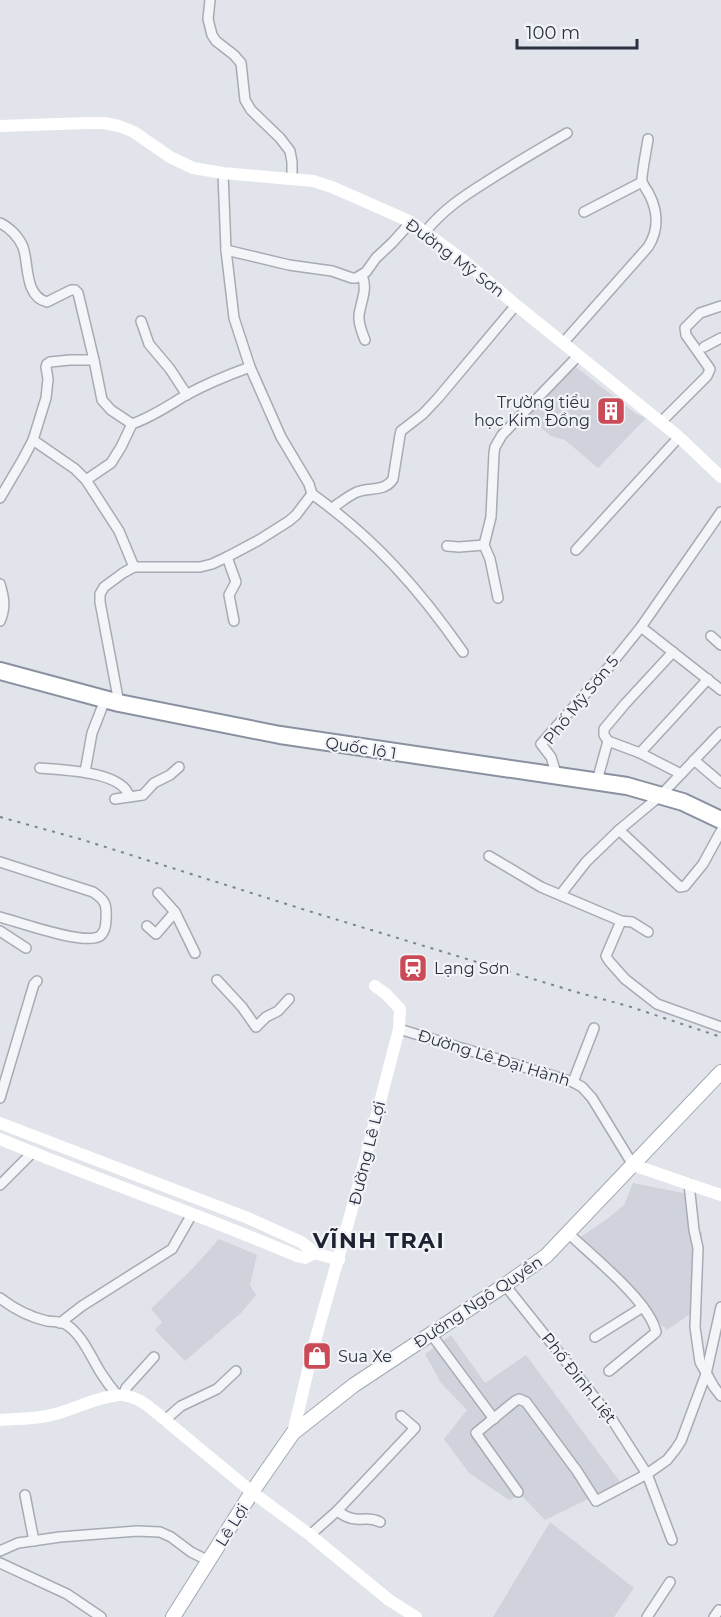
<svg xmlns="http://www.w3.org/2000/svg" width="721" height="1617" font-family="Montserrat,sans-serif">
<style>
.built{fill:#d0d3dc}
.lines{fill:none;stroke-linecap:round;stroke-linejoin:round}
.street-casing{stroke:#a6abb4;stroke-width:12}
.primary-casing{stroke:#a1a8b5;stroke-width:16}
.highway-casing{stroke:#8991a0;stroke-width:20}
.street{stroke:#f4f5f8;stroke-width:9}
.secondary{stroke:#fff;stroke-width:12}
.primary{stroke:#fff;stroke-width:14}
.highway{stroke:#fff;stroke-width:16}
.rail{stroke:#7b8393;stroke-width:2;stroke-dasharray:3 6;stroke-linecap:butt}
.labels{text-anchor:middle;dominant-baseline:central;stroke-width:4.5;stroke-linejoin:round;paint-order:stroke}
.street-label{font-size:16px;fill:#2a3141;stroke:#f1f3f7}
.poi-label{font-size:16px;fill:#2a3141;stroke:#f1f3f7;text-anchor:start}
.district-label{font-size:22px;font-weight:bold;letter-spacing:1.5px;fill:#1c2232;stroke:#f1f3f7}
</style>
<rect width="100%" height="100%" fill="#e1e4ea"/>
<!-- built -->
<g class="built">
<path d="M570,367h6l59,46 11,5 -48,50 -33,-28 -14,-4 -22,-17 -1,-6z"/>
<path d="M633,1183l60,12 4,35 5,3 -5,76 -30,21 -91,-90 31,-21 17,-14z"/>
<path d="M219,1239l38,16 -7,30 6,10 -15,18 -56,48 -30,-31 7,-8 -11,-13 41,-40z"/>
<path d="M451,1335l34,48 41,-28 95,128 -76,37 -24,-25 -12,5 -40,-27 -25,-34 23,-29 -26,-27 -16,-29z"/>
<path d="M550,1522l84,66 -20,29h-121z"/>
</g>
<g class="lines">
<!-- street casing -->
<g class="street-casing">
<g id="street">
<path d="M210,0l-2,19 4,16 4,6 18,14 7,8 4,37 6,10 29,28 10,13 2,11v16"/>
<path d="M223,173l3,77 8,68 16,49 31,70 28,47 3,10"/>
<path d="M584,212l58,-30"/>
<path d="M0,223c9,4 19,14 23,24 6,17 1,49 24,55l24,-12h4l3,3 16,67 8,40 9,10 21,14"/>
<path d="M425,232c18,-22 37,-35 61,-50 26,-17 54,-33 81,-49"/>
<path d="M226,250l63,15 43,6 20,7h4l10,-6 10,-14 16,-15 19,-21"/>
<path d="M362,276c6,13 -1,25 -3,39 -1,9 3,17 6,25"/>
<path d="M141,321l8,23 21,25 17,26"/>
<path d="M563,343l85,-96c11,-17 10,-36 1,-53 -2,-4 -6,-9 -7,-13 -1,-5 5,-34 6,-42"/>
<path d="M704,347l17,-9"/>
<path d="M661,422l46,-46 3,-7 -24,-34 -1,-7 15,-15 21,-7"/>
<path d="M33,440l42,29 11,11 33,51 15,36"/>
<path d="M86,480l25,-17 10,-16 11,-23c20,-7 36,-18 54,-29 20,-11 42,-20 64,-28"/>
<path d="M312,494c63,45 107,95 151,158"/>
<path d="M0,498l23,-39 10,-19 13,-42 2,-19 -2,-12 1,-3 3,-2 20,-2h24"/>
<path d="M332,508c8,-5 16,-12 25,-16 13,-5 28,0 36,-13l7,-44 1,-4 22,-17 15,-16 78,-93"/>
<path d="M447,546l12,1 25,-2"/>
<path d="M576,550l103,-113"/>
<path d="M227,557l9,25 -7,13 5,26"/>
<path d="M0,584c4,13 6,24 0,37"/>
<path d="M498,598l-8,-39 -6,-14 7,-28 3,-64 1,-6 7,-12 76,-79"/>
<path d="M641,627l80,63"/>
<path d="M711,636l10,9"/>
<path d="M119,703l-19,-101v-8l4,-7 19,-14 11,-6h66l12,-3 15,-7 32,-17 30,-19 7,-6 16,-21"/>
<path d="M608,741l-4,-6v-6l21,-25 48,-52"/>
<path d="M608,741l32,12 41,21"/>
<path d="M640,753l68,-74"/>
<path d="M694,760l27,23"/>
<path d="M40,768c22,2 82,3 89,28"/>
<path d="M85,772l7,-39 13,-33"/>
<path d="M557,776l-6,-19 -10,-13 67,-76 33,-41 80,-115"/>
<path d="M597,781l11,-40"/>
<path d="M115,799l28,-4 11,-12 16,-8 9,-8"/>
<path d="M619,830l61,57 5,-1 18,-22 18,-33"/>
<path d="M489,856l52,31 80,34 11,1 16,10"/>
<path d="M0,862l93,30c12,8 14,12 13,27 0,6 -1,13 -6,17 -15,10 -81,-14 -100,-19"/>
<path d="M158,893l17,19 20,41"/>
<path d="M561,894l25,-32 33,-32 41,-34 61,-64"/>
<path d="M621,921l-15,35 3,5 16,18 32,25 64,23"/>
<path d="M147,926l9,8 19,-22"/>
<path d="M0,931l26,17"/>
<path d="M217,980l25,27 14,20 10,-10 12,-6 11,-12"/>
<path d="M399,1029l174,53 9,5 10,11 41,67"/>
<path d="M573,1082l21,-54"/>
<path d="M0,1098l34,-114 3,-3"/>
<path d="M689,1184l5,46 4,18 -3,79 5,35 14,25 7,9"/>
<path d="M0,1185l32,-32"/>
<path d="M568,1233c23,22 82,69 88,99l-2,2 -45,37"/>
<path d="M505,1285l106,133 36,56 25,66"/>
<path d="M0,1298c13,10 30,19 47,23 6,1 12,0 18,3 16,8 27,35 36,49 5,8 11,16 17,23"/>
<path d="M60,1323l22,-17 90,-57 20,-35"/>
<path d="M431,1334l63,85"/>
<path d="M595,1337l48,-30"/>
<path d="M123,1396l3,-8 28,-31"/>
<path d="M165,1420l16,-14 36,-17 19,-18"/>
<path d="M518,1492l-42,-59 39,-32 4,-2 7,3 51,69 19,30 51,-27 20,-14 8,-10 6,-9 25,-67 15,-67"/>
<path d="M25,1495l9,46"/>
<path d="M337,1511c6,4 12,8 19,8 10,1 14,-2 24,3"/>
<path d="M310,1535l27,-24 78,-83 -14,-12"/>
<path d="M0,1551l18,-8 42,-6 77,-6 23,1 11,5 20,15 18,9"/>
<path d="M0,1563l67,31 34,23"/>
<path d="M647,1617l23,-35"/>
<path d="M714,1617l5,-7"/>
</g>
</g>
<!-- primary casing -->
<g class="primary-casing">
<path id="primary" d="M173,1617l79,-125 41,-59 61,-48 151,-100 41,-29 175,-184"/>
</g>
<!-- highway casing -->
<g class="highway-casing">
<path id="highway" d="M0,671l119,32 161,32 347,51 56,16 38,18"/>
</g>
<!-- street -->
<use href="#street" class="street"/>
<!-- secondary -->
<g class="secondary">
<path d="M0,126l88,-3h16l15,3 15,6 36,25 23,11 30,5 90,8 19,6 59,26 20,9 52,38 53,45 163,132 42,40"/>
<path d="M0,1123l248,95 53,24 14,11 24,7"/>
<path d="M0,1139c98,41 199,75 297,117l8,2 10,-5"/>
<path d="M633,1165l88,30"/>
<path d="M0,1420c15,-1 32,-1 47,-4 25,-4 56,-24 81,-20 9,2 18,8 25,14l99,82 58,43 79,65 27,17"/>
<path d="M293,1433l22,-92 40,-143 44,-169 1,-20 -14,-15 -11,-8"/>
</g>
<!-- primary -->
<use href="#primary" class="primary"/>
<!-- highway -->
<use href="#highway" class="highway"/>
<!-- rail -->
<path class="rail" d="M0,817l80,22 235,74 261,79 52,14 93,31"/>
</g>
<!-- icons -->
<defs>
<g id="building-square" transform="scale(1.5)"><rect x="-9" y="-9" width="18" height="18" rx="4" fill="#cb4a57" stroke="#f1f3f7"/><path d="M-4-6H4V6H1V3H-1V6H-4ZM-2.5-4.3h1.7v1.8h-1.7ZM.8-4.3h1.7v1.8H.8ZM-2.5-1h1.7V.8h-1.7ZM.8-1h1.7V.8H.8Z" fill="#fff"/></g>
<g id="station-square" transform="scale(1.5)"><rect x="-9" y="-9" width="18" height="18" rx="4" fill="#cb4a57" stroke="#f1f3f7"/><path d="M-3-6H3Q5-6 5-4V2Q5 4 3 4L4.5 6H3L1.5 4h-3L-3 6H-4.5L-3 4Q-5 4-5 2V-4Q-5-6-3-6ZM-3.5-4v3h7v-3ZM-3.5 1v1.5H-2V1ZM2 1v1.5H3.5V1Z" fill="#fff"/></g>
<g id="shop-square" transform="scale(1.5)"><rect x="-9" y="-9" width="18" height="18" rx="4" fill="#cb4a57" stroke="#f1f3f7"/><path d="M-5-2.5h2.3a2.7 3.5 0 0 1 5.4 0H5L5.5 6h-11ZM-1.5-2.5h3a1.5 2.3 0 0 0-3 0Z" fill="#fff"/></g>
</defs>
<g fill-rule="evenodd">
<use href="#building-square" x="611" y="411"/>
<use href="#station-square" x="413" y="968"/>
<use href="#shop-square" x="317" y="1356"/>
</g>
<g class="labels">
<!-- street labels -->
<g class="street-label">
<text transform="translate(455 258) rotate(37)">Đường Mỹ Sơn</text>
<text transform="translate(581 700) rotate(-51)">Phố Mỹ Sơn 5</text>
<text transform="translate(361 748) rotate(9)">Quốc lộ 1</text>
<text transform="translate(494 1058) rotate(17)">Đường Lê Đại Hành</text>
<text transform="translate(367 1153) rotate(-76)">Đường Lê Lợi</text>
<text transform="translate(478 1302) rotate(-34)">Đường Ngô Quyền</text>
<text transform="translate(579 1378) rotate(52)">Phố Đinh Liệt</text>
<text transform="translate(232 1525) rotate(-58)">Lê Lợi</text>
</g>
<!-- poi labels -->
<g class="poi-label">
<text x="590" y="402" text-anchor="end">Trường tiểu<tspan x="590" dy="18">học Kim Đồng</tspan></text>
<text x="434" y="968">Lạng Sơn</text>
<text x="338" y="1356">Sua Xe</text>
</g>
<!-- district labels -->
<g class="district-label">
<text x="379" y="1240">VĨNH TRẠI</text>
</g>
</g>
<!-- scale -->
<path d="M517 39v9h120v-9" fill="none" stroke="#2a3141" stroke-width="3"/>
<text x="526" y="39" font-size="18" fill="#2a3141" stroke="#f1f3f7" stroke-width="4.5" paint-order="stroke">100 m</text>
</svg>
